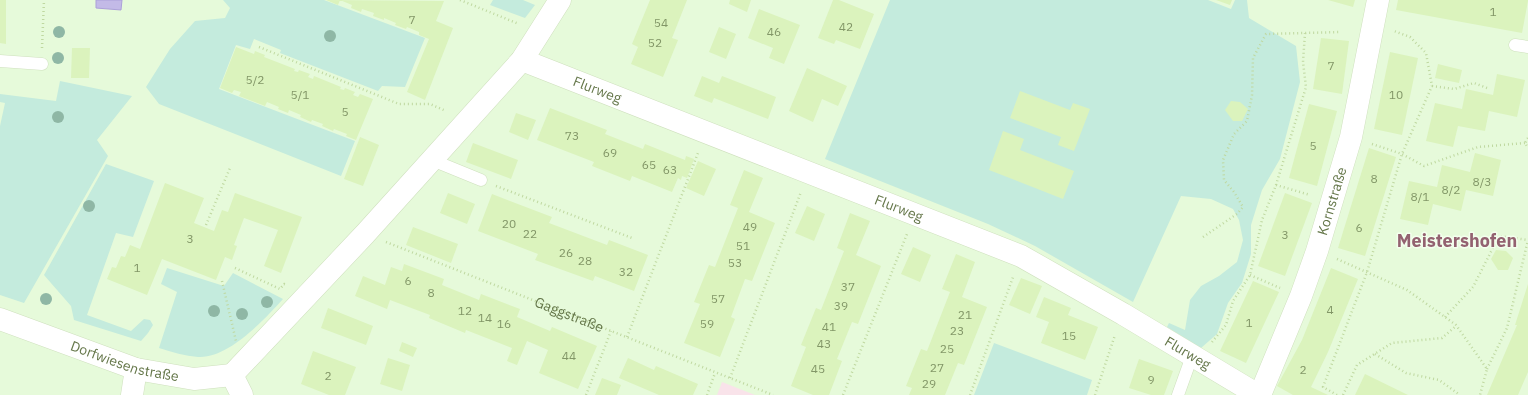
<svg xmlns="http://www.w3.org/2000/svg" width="1528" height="395" font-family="'IBM Plex Sans',sans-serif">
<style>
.residential{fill:#e6fada}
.education{fill:#f9e3ea}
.green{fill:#c4ebdd}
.water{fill:#c3bae7;stroke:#aca0d9}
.building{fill:#dbf3bd}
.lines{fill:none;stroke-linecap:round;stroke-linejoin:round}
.service-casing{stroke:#cfe0be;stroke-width:13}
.minor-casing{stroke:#cfe0be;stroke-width:23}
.path{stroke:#bfd8a0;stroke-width:2.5;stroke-dasharray:1 3;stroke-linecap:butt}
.service{stroke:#fff;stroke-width:12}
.minor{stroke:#fff;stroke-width:22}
.tree{fill:#8fb7a5}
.labels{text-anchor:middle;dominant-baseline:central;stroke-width:3;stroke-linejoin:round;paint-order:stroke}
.number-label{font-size:12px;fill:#829667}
.street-label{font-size:14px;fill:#65774a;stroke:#f3ffed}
.district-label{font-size:18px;font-weight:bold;fill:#936270;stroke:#f3ffed}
</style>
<rect width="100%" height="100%" fill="#eefde6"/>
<!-- residential -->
<rect class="residential" x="0" y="0" width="1528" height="395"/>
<!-- education -->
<path class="education" d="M722,382l33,13h-38z"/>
<!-- green -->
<g class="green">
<path d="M223,0h101l101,38 -20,49 -23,-1 -4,5 -98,-38 1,-3 -27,-11 -4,10 -14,-4 -17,44 136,52 -14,35 -182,-72 -13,-17 24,-38 25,-28 30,-3 5,-10z"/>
<path d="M493,0h30l12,5 -10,13 -35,-13z"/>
<path d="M890,0h318l23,9 4,-9h12l2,18 47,28 4,36 -20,77 -18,31 -11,35v29l-9,29 -14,20 -11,31 -16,14 -34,-21 2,-4 16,7 5,-30 11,-14 18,-10 18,-14 6,-22 -4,-20 -6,-11 -22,-10 -30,-3 -48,106 -98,-56 -47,-22 -163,-65z"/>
<path d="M60,81l72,15 -35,44 11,16 -84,147 -24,-8v-169l5,-23 -5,-1v-8l56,7z"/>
<path d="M106,164l48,17 -21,56 -17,-4 -29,82 44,16 13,-12 6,1 3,5 -5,8 -7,8 -67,-21 -3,-14 -27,-31z"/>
<path d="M167,268l57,18 9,-13 50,26c-19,21 -55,60 -85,58 -13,-1 -26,-5 -39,-9l18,-56 -16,-8z"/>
<path d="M994,343l98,37 -5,15h-113z"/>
</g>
<!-- water -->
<path class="water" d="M96,0h26l-1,10 -25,-2z"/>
<!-- building -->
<g class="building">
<path d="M0,0h6v44l-6,-1z"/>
<path d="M326,0l118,1 -8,20 17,7 -28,72 -18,-8 22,-53 -10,-4v-3l-12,-5 -1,2 -11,-4 1,-2 -12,-5v2l-11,-4 1,-3 -12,-4 -1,3 -10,-4 1,-3 -12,-5 -2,5z"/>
<path d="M650,0h37l-15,38 6,2 -15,37 -32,-13 7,-17 -6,-3z"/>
<path d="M730,0h21l-4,12 -18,-8z"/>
<path d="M833,0h6l35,14 -14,35 -24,-9 -2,4 -16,-6z"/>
<path d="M1216,0h16l-2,5z"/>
<path d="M1328,0h27l-2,7z"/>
<path d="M1398,0h130v1l-6,32 -126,-23z"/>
<path d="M759,9l41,16 -16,39 -15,-6 4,-10 -25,-10z"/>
<path d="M719,27l17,7 -10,25 -17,-7z"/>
<path d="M1321,38l28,3 -7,53 -29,-5z"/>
<path d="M236,47l18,7 1,-3 10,4 -1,2 31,12 -1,2 4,1 1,-2 11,4 -2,3 5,2 1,-3 27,11 -1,2 4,1 1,-2 10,4 -2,3 5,2 2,-3 13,5 -17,41 -10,-4 1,-2 -13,-5 -1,2 -11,-5 1,-2 -11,-4 -1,2 -11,-5 1,-2 -12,-5 -1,3 -10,-4 1,-2 -12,-5 -2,4 -26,-10 2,-4 -7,-2 -2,3 -12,-5z"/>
<path d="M72,48h18l-1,30h-18z"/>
<path d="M1390,52l28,6 -16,77 -28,-6z"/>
<path d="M1438,64l24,6 -3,13 -24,-5z"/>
<path d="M807,68l40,18 -9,20 -16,-7 -9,23 -24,-11z"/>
<path d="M1497,74l28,6 -8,37 -28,-6 -4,20 -27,-5 -5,21 -27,-6 9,-38 27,6 4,-20 27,6z"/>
<path d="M702,76l17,7 3,-7 54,21 -8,22 -54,-21 -2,5 -18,-7z"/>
<path d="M1020,91l50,19 3,-7 17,6 -16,42 -16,-6 3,-8 -51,-19z"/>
<path d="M1231,101l9,1 8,7 -6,12h-9l-8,-11z"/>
<path d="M1309,104l28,7 -20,75 -28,-8z"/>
<path d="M550,108l57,22 -2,4 38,15 2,-5 40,16 1,-4 8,3 -7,19 -5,-2 -1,4 -3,-2 -6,14 -40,-16 -2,5 -38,-15 2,-4 -57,-22z"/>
<path d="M516,113l20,7 -8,20 -19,-8z"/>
<path d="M1003,131l21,8 -4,11 54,21 -11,28 -74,-29z"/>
<path d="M360,137l19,8 -16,41 -19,-7z"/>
<path d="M473,143l45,17 -7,19 -45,-17z"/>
<path d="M1369,148l27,9 -31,99 -27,-8z"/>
<path d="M1475,153l26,7 -8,36 -27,-6 -5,21 -28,-7 -5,21 -28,-6 9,-38 28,6 5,-22 28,7z"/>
<path d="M698,161l18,8 -12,27 -18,-8z"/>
<path d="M744,170l19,8 -14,34 26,11 -23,58 -7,-2 -14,38 4,2 -15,38 -36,-14 16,-39 -6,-2 15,-37 6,2 23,-59 -8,-3z"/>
<path d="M165,183l39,15 -10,25 20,8 8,-21 6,2 7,-19 67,24 -21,56 -17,-7 14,-36 -34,-12 -10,27 3,1 -5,14 -7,-3 -9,23 -54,-21 -15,36 -40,-16 5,-12 4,1 5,-12 4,1 5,-12 10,4z"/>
<path d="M448,193l27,11 -8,20 -27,-11z"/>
<path d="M1285,193l27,10 -27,73 -27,-10z"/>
<path d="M492,194l60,23 -3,6 58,22 2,-5 39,15 -14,36 -39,-15 -2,5 -58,-21 3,-6 -60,-23z"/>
<path d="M807,206l18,8 -11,27 -19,-8z"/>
<path d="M850,213l20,8 -14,34 25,11 -23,58 -6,-2 -15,37 5,2 -13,34h-16l-22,-9 15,-39 -5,-2 15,-37 5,2 23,-59 -7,-3z"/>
<path d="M413,227l45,17 -7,19 -45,-18z"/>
<path d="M913,247l18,8 -11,27 -19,-8z"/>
<path d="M1496,250l10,1 7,7 -5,12h-10l-7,-11z"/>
<path d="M956,254l19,8 -13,35 25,10 -23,58 -6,-2 -13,32h-36l3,-7 -6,-2 15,-37 6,2 23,-59 -8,-3z"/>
<path d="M404,264l40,15 -2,6 37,15 2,-6 39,15 -3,8 33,14 2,-4 45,19 -19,43 -39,-16 9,-23 -21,-9 -10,24 -10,-4 5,-13 -46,-18 -1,3 -36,-15 1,-3 -40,-15 -3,9 -32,-13 8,-20 22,9 6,-18 11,4z"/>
<path d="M1331,268l27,11 -30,73 -17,35 17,8h-35l-16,-9 25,-46z"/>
<path d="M1021,278l21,8 -12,28 -21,-9z"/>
<path d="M1253,281l26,11 -33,71 -26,-12z"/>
<path d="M1528,284v88l-10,23h-31l30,-70h-2z"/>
<path d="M1044,297l27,11 -3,7 30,12 -13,33 -44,-17 8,-21 -13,-5z"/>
<path d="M328,308l45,18 -7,19 -45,-17z"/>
<path d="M402,342l15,6 -4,9 -14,-6z"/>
<path d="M313,351l43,16 -11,28h-16l-28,-11z"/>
<path d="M388,358l22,7 -8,26 -22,-7z"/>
<path d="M628,358l26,12 2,-4 42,18 -5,11h-34l-40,-17z"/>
<path d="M1139,359l34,12 -9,24h-13l-22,-7z"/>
<path d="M1365,374l43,21h-53z"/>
<path d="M602,378l19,7 -4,10h-22z"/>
</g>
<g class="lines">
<!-- service casing -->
<g class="service-casing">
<g id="service">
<path d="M1515,45l13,2"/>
<path d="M0,61l42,3"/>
<path d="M432,160l49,20"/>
<path d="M1178,395l14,-39"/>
</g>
</g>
<!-- minor casing -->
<g class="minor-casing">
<g id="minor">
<path id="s2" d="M522,60l499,196 102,58 135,81"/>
<path id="s3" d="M0,319l136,50 58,10 38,-4"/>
<path d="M232,375l133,-141 157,-174 38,-60"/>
<path d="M232,375l10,20"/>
<path d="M132,395l4,-26"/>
<path id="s4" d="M1260,395l41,-99 16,-45 34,-114 27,-137"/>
</g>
</g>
<!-- path -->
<g class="path">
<path d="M460,0l59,24"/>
<path d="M259,47l140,57h31l16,7"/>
<path d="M42,48l2,-48"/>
<path d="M1432,86l22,3 20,-6 13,5"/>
<path d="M1528,138l-3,5 3,5"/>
<path d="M1372,144l30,10 22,12 54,-19 47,-4"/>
<path d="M1276,185l34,10"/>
<path d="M496,186l136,52"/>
<path d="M206,225l24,-57"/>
<path d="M1203,237l34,-23 6,-7 -9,-15 -10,-12 -1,-20 11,-26 13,-13 5,-26 1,-37 13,-24 75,-2"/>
<path id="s1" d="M386,242l387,153"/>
<path d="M1337,259l70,31 38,27 11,8 31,44 -7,26"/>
<path d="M235,268l45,21 4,-5 3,1"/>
<path d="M1250,275l30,13"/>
<path d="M222,281l14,60"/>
<path d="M1445,317l28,-30 26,-51 29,4"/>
<path d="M627,337l71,-184"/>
<path d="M1212,342l14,-17 7,-24 17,-26 12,-55 14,-35 30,-98 -3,-25 2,-29"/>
<path d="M1375,354l31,19 33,7 21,15"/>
<path d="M1487,369l20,-41 21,-88"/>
<path d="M730,378l71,-186"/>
<path d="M586,395l25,-64"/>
<path d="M707,395l8,-22"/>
<path d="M843,395l64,-161"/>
<path d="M970,395l43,-118"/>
<path d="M1095,395l20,-60"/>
<path d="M1337,395l-14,-8 44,-115 35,-118 30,-68 -6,-33 -16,-16 -16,-6"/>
<path d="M1343,395l14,-30 35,-22 50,-5 14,-12"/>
</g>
<!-- service -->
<use href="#service" class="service"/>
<!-- minor -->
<use href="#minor" class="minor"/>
</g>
<!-- trees -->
<g class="tree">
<circle cx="59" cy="32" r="6"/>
<circle cx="330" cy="36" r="6"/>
<circle cx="58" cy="58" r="6"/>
<circle cx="58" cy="117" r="6"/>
<circle cx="89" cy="206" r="6"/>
<circle cx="46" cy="299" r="6"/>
<circle cx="267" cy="302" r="6"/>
<circle cx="214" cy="311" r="6"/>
<circle cx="242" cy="314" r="6"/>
</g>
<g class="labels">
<!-- number labels -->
<g class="number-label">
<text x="1493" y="11">1</text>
<text x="412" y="19">7</text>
<text x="661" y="22">54</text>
<text x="846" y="26">42</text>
<text x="774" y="31">46</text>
<text x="655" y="42">52</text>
<text x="1331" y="65">7</text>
<text x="255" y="79">5/2</text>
<text x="300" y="94">5/1</text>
<text x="1396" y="94">10</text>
<text x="345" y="111">5</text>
<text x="572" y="135">73</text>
<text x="1313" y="145">5</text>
<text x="610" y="152">69</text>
<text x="649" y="164">65</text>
<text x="670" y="169">63</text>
<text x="1374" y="178">8</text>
<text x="1482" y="181">8/3</text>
<text x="1451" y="189">8/2</text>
<text x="1420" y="196">8/1</text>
<text x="509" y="223">20</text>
<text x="750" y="226">49</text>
<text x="1359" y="227">6</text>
<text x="530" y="233">22</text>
<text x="1285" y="234">3</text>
<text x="190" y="238">3</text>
<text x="743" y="245">51</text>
<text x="566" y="252">26</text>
<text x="585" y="260">28</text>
<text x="735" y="262">53</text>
<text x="137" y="267">1</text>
<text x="626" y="271">32</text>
<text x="408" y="280">6</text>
<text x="848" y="286">37</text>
<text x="431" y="292">8</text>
<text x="718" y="298">57</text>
<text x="841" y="305">39</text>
<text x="1330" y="309">4</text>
<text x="465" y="310">12</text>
<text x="965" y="314">21</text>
<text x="485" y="317">14</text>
<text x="1249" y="322">1</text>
<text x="504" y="323">16</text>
<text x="707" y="323">59</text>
<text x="829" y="326">41</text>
<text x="957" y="330">23</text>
<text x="1069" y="335">15</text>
<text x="824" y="343">43</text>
<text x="947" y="348">25</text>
<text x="569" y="355">44</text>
<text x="937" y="367">27</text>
<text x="818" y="368">45</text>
<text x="1303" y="369">2</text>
<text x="328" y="375">2</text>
<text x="1151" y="379">9</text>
<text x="929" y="383">29</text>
</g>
<!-- street labels -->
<g class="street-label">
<text stroke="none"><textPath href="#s2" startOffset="81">Flurweg</textPath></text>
<text stroke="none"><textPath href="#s4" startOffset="207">Kornstraße</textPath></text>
<text stroke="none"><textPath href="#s2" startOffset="405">Flurweg</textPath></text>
<text stroke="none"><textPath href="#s1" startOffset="197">Gaggstraße</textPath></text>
<text stroke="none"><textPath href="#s2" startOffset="729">Flurweg</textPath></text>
<text stroke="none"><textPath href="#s3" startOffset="132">Dorfwiesenstraße</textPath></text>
</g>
<!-- district labels -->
<g class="district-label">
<text x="1457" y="240">Meistershofen</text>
</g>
</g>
</svg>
